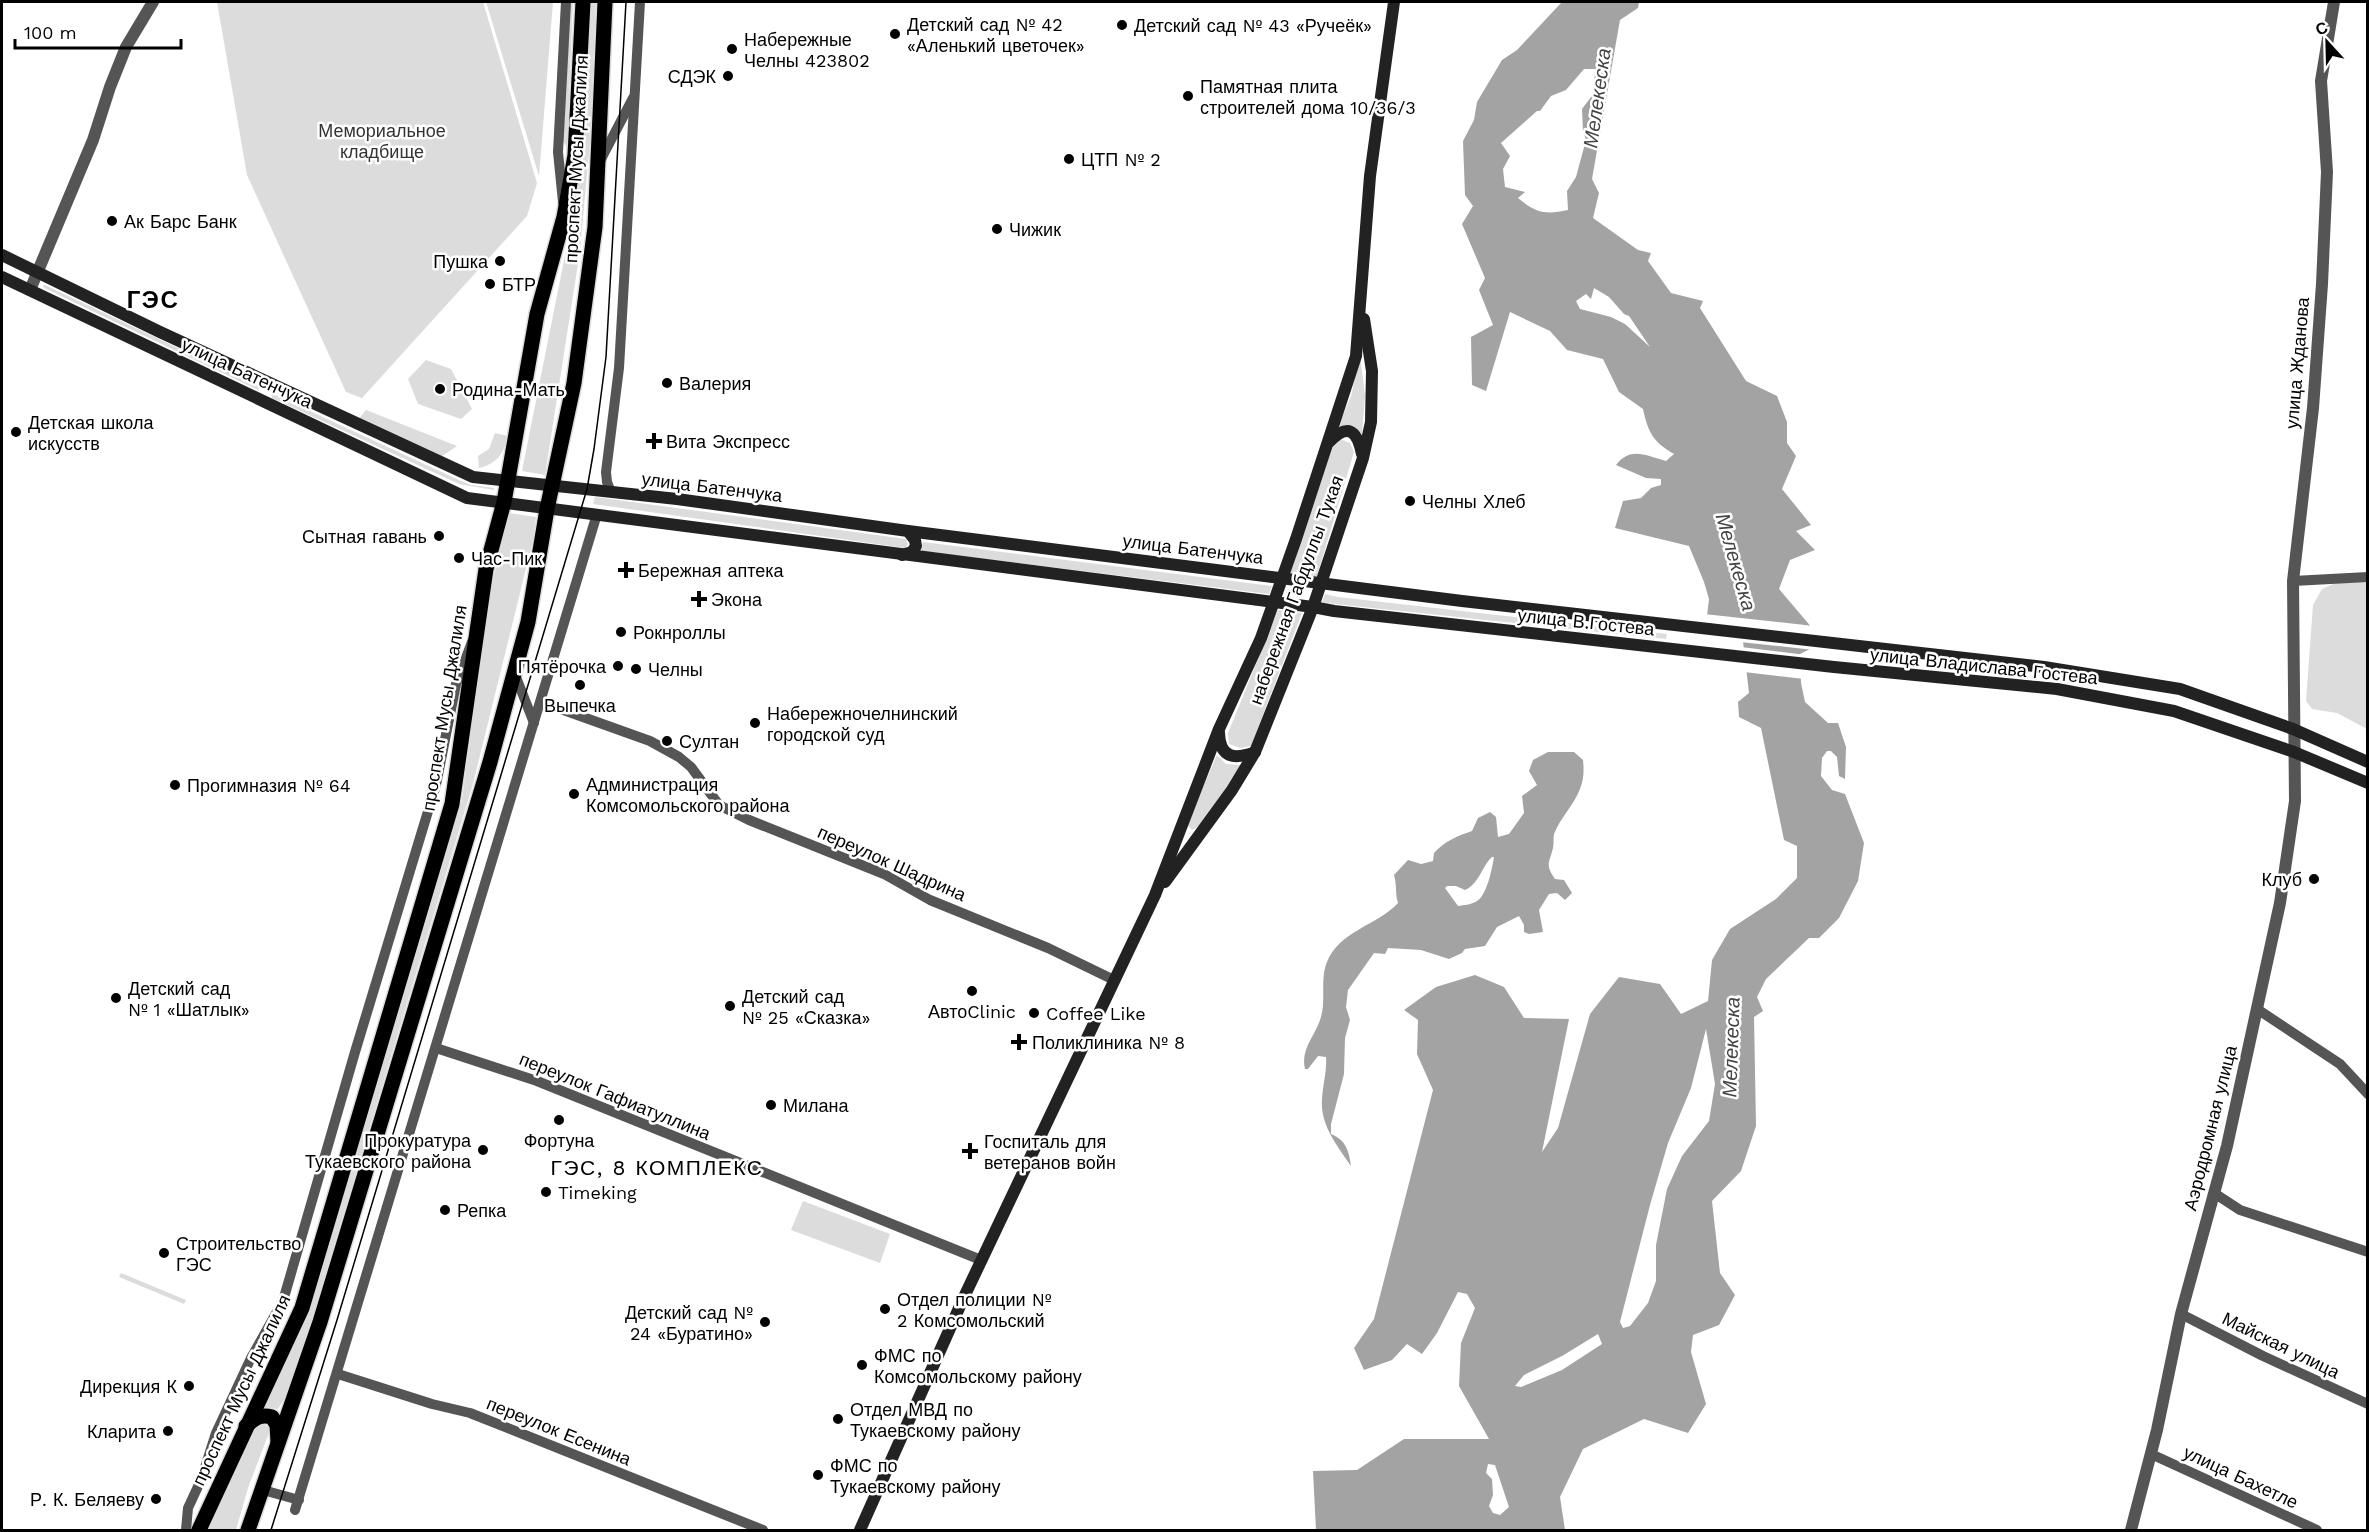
<svg xmlns="http://www.w3.org/2000/svg" width="2369" height="1532" font-family="'Work Sans',sans-serif">
<style>
.green{fill:#dcdcdc}
.water{fill:#a3a3a3;fill-rule:evenodd}
.pier{fill:#fff}
.lines{fill:none;stroke-linecap:round;stroke-linejoin:round}
.primary-casing{stroke:#dbdbdb;stroke-width:18}
.minor{stroke:#555;stroke-width:10}
.tertiary{stroke:#555;stroke-width:12}
.secondary{stroke:#222;stroke-width:12}
.primary{stroke:#000;stroke-width:15}
.tram{stroke:#000;stroke-width:1.5}
.poi-dot{fill:#000;stroke:#fff;stroke-width:2}
.labels{text-anchor:middle;dominant-baseline:central;stroke-width:5;stroke-linejoin:round;paint-order:stroke}
.poi-label{font-size:18px;fill:#000;stroke:#fff;text-anchor:start}
.park-label{font-size:18px;fill:#333;stroke:#fff}
.street-label{font-size:18px;fill:#000;stroke:#fff}
.water-label{font-size:20px;font-style:italic;fill:#444;stroke:#fff}
.quarter-label{font-size:21px;letter-spacing:1.5px;fill:#000;stroke:#fff}
.district-label{font-size:24px;font-weight:bold;letter-spacing:1.5px;fill:#000;stroke:#fff}
</style>
<rect width="100%" height="100%" fill="#fff"/>
<!-- green -->
<g class="green">
<path d="M217,2h266l54,181 -10,33 -165,182 -16,-6 -99,-217z"/>
<path d="M486,2h67l-14,174z"/>
<path d="M570,2h3l-6,146 -4,-7z"/>
<path d="M591,2h5l-6,140 -10,109 -35,224 -23,-4 57,-286z"/>
<path d="M43,285h2l215,102 -2,3 -214,-102z"/>
<path d="M1360,355l5,40 -3,40 -2,-3 -22,-5 13,-31z"/>
<path d="M426,360l25,9 21,40 -11,10 -43,-15 -10,-25z"/>
<path d="M271,393l190,88 10,4 23,3v2l-35,-6 -187,-86z"/>
<path d="M366,410l91,36 -18,12 -81,-38z"/>
<path d="M495,433l13,3c-4,17 -11,28 -29,32l-1,-12 11,-7z"/>
<path d="M1340,439l10,4 4,9 -38,127 -26,-5 43,-129z"/>
<path d="M595,497l311,42 2,5 -3,4 -312,-44z"/>
<path d="M509,513l27,4 -3,23 -60,244 -159,528 -25,79 -11,18 -13,-2 46,-100 151,-507 22,-167 10,-58z"/>
<path d="M923,542l349,44 -3,8 -348,-43z"/>
<path d="M2344,579l23,2v148l-30,-16 -25,-4 -6,-8 7,-96 9,-16z"/>
<path d="M1325,594l13,3 329,37 -1,5 -331,-35 -13,-2z"/>
<path d="M1278,610l24,3 -51,133 -11,2 -11,-4 -1,-11z"/>
<path d="M1217,755l9,9 15,1c-10,18 -31,57 -49,65l-5,-6z"/>
<path d="M803,1201l87,33 -10,29 -89,-33z"/>
<path d="M121,1273l65,27 -2,4 -65,-27z"/>
<path d="M262,1424l7,3 1,3 -22,58 -12,42h-28l46,-104z"/>
</g>
<!-- water -->
<g class="water">
<path d="M1562,2h77l-1,6 -18,12 -28,159 7,14 -6,25 45,32 13,3 -3,8 23,32 32,8 -3,7 46,73 31,15 10,26v21l9,13 -14,33 29,36 -15,6 19,19 -25,10 -11,29 45,53 -24,12 1,29 4,19 23,21h10l8,24 -1,32 -6,-3 -2,-19 -6,-6h-4l-5,7 -1,18 11,14 13,4 19,49 -6,38 -19,37 -20,20h-10l-43,41 -9,18 6,14 -9,6 2,109 -15,45 -29,30 8,72 15,22 -16,30 -26,10 -2,17 15,52 -18,29 -44,-14 -61,30 -23,48 5,33h-249l-3,-59 44,-1 47,-31h85l-30,-53 2,-43 14,-35 -8,-14 -9,-2 -21,41 -15,21 -15,-10 -15,16 -28,10 -10,-22 20,-29 59,-229 -16,-36 1,-34 -14,-10 32,-23 39,-12 29,12 20,31 45,1 -27,133 16,-24 32,-114 29,-37 41,7 21,30 27,-13 4,-41 18,-31 46,-30 21,-21v-32l-13,-6 -23,-112 -22,-11 -1,-15 11,-9 -7,-60h-37l4,-34 -5,-17 -15,-36 -74,-18 8,-27 18,-3 10,-10 10,-3v-6l-15,-1 -30,-13c15,-19 30,-9 50,-4l8,-7c-21,-12 -26,-22 -31,-45l-24,-17 -16,-33 -36,-9 -17,-19 -40,-19 -24,79 -14,-6 -1,-48 22,-12 -14,-35 6,-12 -23,-54 11,-18 -8,-11 -2,-54 11,-21 3,-18 25,-42 15,-10zM1584,69h11l-1,24 -12,16 1,22 3,9 -10,37 -9,14 1,19c-23,5 -32,3 -50,-12l7,-6 -20,-5 -2,-18 7,-13 -9,-13 36,-32h3l11,-15 15,-6zM1594,288l15,9 15,17 5,2 21,31 -25,-23 -14,-7 -31,-8 -4,-8 10,-7 5,5zM1706,1029l9,55 -6,37 -27,35 -15,33 -11,56v36l-8,22 -18,23 -7,2 -3,-6 30,-117 18,-62 23,-55zM1598,1334l4,10 -40,26 -41,17 -6,-1 9,-11 38,-19zM1488,1464l7,1 14,42 -9,8 -7,-2 -4,-7 4,-11 -1,-16 -6,-6z"/>
<path d="M1548,752h26l9,8c1,10 1,19 -3,29 -6,16 -20,29 -26,45 -1,5 0,10 -1,14 -4,16 -8,16 2,31l9,1 8,13 -7,7 -8,-7 -8,1 -10,16 4,22 -14,2 -5,-2v-7l-5,-9 -22,11 -12,19 -20,3 -3,4 -13,6 -28,-9 -33,-2 -3,6 -11,-1 -26,37 -2,17 4,13 -5,18 -1,36 -13,50v10c15,6 18,17 20,32 -14,-21 -31,-41 -29,-67 1,-15 5,-28 4,-42l-8,-1 -10,13h-3c-5,-20 11,-34 16,-52 5,-17 -1,-39 6,-55 12,-31 51,-37 71,-59 -3,-9 -1,-18 -4,-28l14,-15 13,4 12,-3 1,-8c11,-12 23,-17 38,-22l6,-13 12,-6 6,5 2,20 11,-3 15,-21 -2,-17 15,-11 -8,-14 4,-11zM1492,857h2c-2,12 -7,38 -17,44 -6,4 -13,4 -19,5l-13,-18 2,-2h9l9,4c14,-6 17,-24 27,-33z"/>
</g>
<!-- pier -->
<g class="pier">
<path d="M1704,614l110,12 12,14 -1,4 -11,6 -74,-8 -1,-6h-35l-2,-3z"/>
<path d="M1741,647l65,8 -3,1 1,23 -60,-7z"/>
</g>
<g class="lines">
<!-- primary casing -->
<g class="primary-casing">
<g id="primary">
<path d="M246,1426c9,-8 14,-12 26,-9l5,8 1,17"/>
<path d="M199,1530l103,-222 150,-504 34,-235 18,-67 33,-188 27,-97 11,-62 8,-153"/>
<path d="M248,1530l72,-208 170,-560 38,-140 19,-113 27,-126 21,-156 10,-225"/>
</g>
</g>
<!-- minor -->
<g class="minor">
<path d="M600,161l33,-63"/>
<path d="M563,202l-5,-50 8,-150"/>
<path d="M611,492l-4,-10 -1,-10 13,-104 21,-366"/>
<path d="M2293,581l75,-4"/>
<path d="M514,672l20,51"/>
<path d="M541,702l109,39 29,16 12,10 28,38 30,15 135,54 46,26 118,48 66,32"/>
<path d="M2257,1009l83,55 28,30"/>
<path d="M436,1048l101,33 444,179"/>
<path d="M2214,1193l26,17 128,42"/>
<path d="M2181,1314l82,42 105,48"/>
<path d="M338,1374l94,30 38,9 293,117"/>
<path d="M2151,1454l166,76"/>
<path d="M263,1490l36,10"/>
<path d="M295,1510l302,-996"/>
<path d="M186,1530l2,-22 13,-28 15,-47 35,-75 32,-57 72,-249 81,-267 20,-101 16,-42"/>
</g>
<!-- tertiary -->
<g class="tertiary">
<path d="M30,290l63,-150 17,-53 16,-40 27,-45"/>
<path d="M2131,1530l26,-100 24,-116 46,-168 53,-243 15,-102 -2,-220 20,-173 9,-124 5,-112 -6,-91 13,-79"/>
</g>
<!-- secondary -->
<g class="secondary">
<path d="M2,255l158,77 313,145 204,22 231,32 554,70 582,66 136,22 113,40 75,33"/>
<path d="M2,277l465,221 846,109 21,4 500,56 223,22 117,22 120,41 74,31"/>
<path d="M1329,442c19,-19 28,-12 33,12"/>
<path d="M902,555l10,-3 4,-6 -1,-6 -7,-9"/>
<path d="M1219,733c1,25 15,27 36,19"/>
<path d="M1165,882l67,-92 23,-38 58,-145 50,-149 8,-36 1,-51 -8,-52"/>
<path d="M860,1530l104,-233 191,-402 64,-166 42,-91 35,-99 60,-183 14,-180 24,-174"/>
</g>
<!-- primary -->
<use href="#primary" class="primary"/>
<!-- tram -->
<path class="tram" d="M271,1530l66,-210 250,-831 7,-40 12,-92 20,-355"/>
</g>
<!-- markers -->
<g class="poi-dot">
<circle cx="1122" cy="25" r="6"/>
<circle cx="895" cy="34" r="6"/>
<circle cx="732" cy="49" r="6"/>
<circle cx="728" cy="76" r="6"/>
<circle cx="1188" cy="96" r="6"/>
<circle cx="1069" cy="159" r="6"/>
<circle cx="112" cy="221" r="6"/>
<circle cx="997" cy="229" r="6"/>
<circle cx="500" cy="261" r="6"/>
<circle cx="490" cy="284" r="6"/>
<circle cx="667" cy="383" r="6"/>
<circle cx="440" cy="389" r="6"/>
<circle cx="16" cy="432" r="6"/>
<path d="M651 432h6v6h6v6h-6v6h-6v-6h-6v-6h6z"/>
<circle cx="1410" cy="501" r="6"/>
<circle cx="439" cy="536" r="6"/>
<circle cx="459" cy="558" r="6"/>
<path d="M623 561h6v6h6v6h-6v6h-6v-6h-6v-6h6z"/>
<path d="M696 590h6v6h6v6h-6v6h-6v-6h-6v-6h6z"/>
<circle cx="621" cy="632" r="6"/>
<circle cx="618" cy="666" r="6"/>
<circle cx="636" cy="669" r="6"/>
<circle cx="580" cy="685" r="6"/>
<circle cx="755" cy="723" r="6"/>
<circle cx="667" cy="741" r="6"/>
<circle cx="175" cy="785" r="6"/>
<circle cx="574" cy="794" r="6"/>
<circle cx="2314" cy="879" r="6"/>
<circle cx="972" cy="991" r="6"/>
<circle cx="116" cy="998" r="6"/>
<circle cx="730" cy="1006" r="6"/>
<circle cx="1034" cy="1013" r="6"/>
<path d="M1016 1033h6v6h6v6h-6v6h-6v-6h-6v-6h6z"/>
<circle cx="771" cy="1105" r="6"/>
<circle cx="559" cy="1120" r="6"/>
<circle cx="483" cy="1150" r="6"/>
<path d="M967 1142h6v6h6v6h-6v6h-6v-6h-6v-6h6z"/>
<circle cx="546" cy="1192" r="6"/>
<circle cx="445" cy="1210" r="6"/>
<circle cx="164" cy="1253" r="6"/>
<circle cx="885" cy="1309" r="6"/>
<circle cx="765" cy="1322" r="6"/>
<circle cx="862" cy="1365" r="6"/>
<circle cx="189" cy="1386" r="6"/>
<circle cx="838" cy="1419" r="6"/>
<circle cx="168" cy="1431" r="6"/>
<circle cx="818" cy="1475" r="6"/>
<circle cx="156" cy="1499" r="6"/>
</g>
<g class="labels">
<!-- poi labels -->
<g class="poi-label">
<text x="907" y="24">Детский сад № 42<tspan x="907" dy="21">«Аленький цветочек»</tspan></text>
<text x="1134" y="25">Детский сад № 43 «Ручеёк»</text>
<text x="744" y="39">Набережные<tspan x="744" dy="21">Челны 423802</tspan></text>
<text x="716" y="76" text-anchor="end">СДЭК</text>
<text x="1200" y="86">Памятная плита<tspan x="1200" dy="21">строителей дома 10/36/3</tspan></text>
<text x="1081" y="159">ЦТП № 2</text>
<text x="124" y="221">Ак Барс Банк</text>
<text x="1009" y="229">Чижик</text>
<text x="488" y="261" text-anchor="end">Пушка</text>
<text x="502" y="284">БТР</text>
<text x="679" y="383">Валерия</text>
<text x="452" y="389">Родина-Мать</text>
<text x="28" y="422">Детская школа<tspan x="28" dy="21">искусств</tspan></text>
<text x="666" y="441">Вита Экспресс</text>
<text x="1422" y="501">Челны Хлеб</text>
<text x="427" y="536" text-anchor="end">Сытная гавань</text>
<text x="471" y="558">Час-Пик</text>
<text x="638" y="570">Бережная аптека</text>
<text x="711" y="599">Экона</text>
<text x="633" y="632">Рокнроллы</text>
<text x="606" y="666" text-anchor="end">Пятёрочка</text>
<text x="648" y="669">Челны</text>
<text x="580" y="705" text-anchor="middle">Выпечка</text>
<text x="767" y="713">Набережночелнинский<tspan x="767" dy="21">городской суд</tspan></text>
<text x="679" y="741">Султан</text>
<text x="586" y="784">Администрация<tspan x="586" dy="21">Комсомольского района</tspan></text>
<text x="187" y="785">Прогимназия № 64</text>
<text x="2302" y="879" text-anchor="end">Клуб</text>
<text x="128" y="988">Детский сад<tspan x="128" dy="21">№ 1 «Шатлык»</tspan></text>
<text x="742" y="996">Детский сад<tspan x="742" dy="21">№ 25 «Сказка»</tspan></text>
<text x="972" y="1011" text-anchor="middle">АвтоClinic</text>
<text x="1046" y="1013">Coffee Like</text>
<text x="1032" y="1042">Поликлиника № 8</text>
<text x="783" y="1105">Милана</text>
<text x="471" y="1140" text-anchor="end">Прокуратура<tspan x="471" dy="21">Тукаевского района</tspan></text>
<text x="559" y="1140" text-anchor="middle">Фортуна</text>
<text x="984" y="1141">Госпиталь для<tspan x="984" dy="21">ветеранов войн</tspan></text>
<text x="558" y="1192">Timeking</text>
<text x="457" y="1210">Репка</text>
<text x="176" y="1243">Строительство<tspan x="176" dy="21">ГЭС</tspan></text>
<text x="897" y="1299">Отдел полиции №<tspan x="897" dy="21">2 Комсомольский</tspan></text>
<text x="753" y="1312" text-anchor="end">Детский сад №<tspan x="753" dy="21">24 «Буратино»</tspan></text>
<text x="874" y="1355">ФМС по<tspan x="874" dy="21">Комсомольскому району</tspan></text>
<text x="177" y="1386" text-anchor="end">Дирекция К</text>
<text x="850" y="1409">Отдел МВД по<tspan x="850" dy="21">Тукаевскому району</tspan></text>
<text x="156" y="1431" text-anchor="end">Кларита</text>
<text x="830" y="1465">ФМС по<tspan x="830" dy="21">Тукаевскому району</tspan></text>
<text x="144" y="1499" text-anchor="end">Р. К. Беляеву</text>
</g>
<!-- park labels -->
<g class="park-label">
<text x="382" y="130">Мемориальное<tspan x="382" dy="21">кладбище</tspan></text>
</g>
<!-- street labels -->
<g class="street-label">
<text transform="translate(576 159) rotate(-87)">проспект Мусы Джалиля</text>
<text transform="translate(2297 363) rotate(-85)">улица Жданова</text>
<text transform="translate(247 373) rotate(25)">улица Батенчука</text>
<text transform="translate(712 487) rotate(7)">улица Батенчука</text>
<text transform="translate(1193 549) rotate(7)">улица Батенчука</text>
<text transform="translate(1296 590) rotate(-70)">набережная Габдуллы Тукая</text>
<text transform="translate(1586 622) rotate(6)">улица В.Гостева</text>
<text transform="translate(1984 666) rotate(6)">улица Владислава Гостева</text>
<text transform="translate(444 708) rotate(-81)">проспект Мусы Джалиля</text>
<text transform="translate(892 863) rotate(24)">переулок Шадрина</text>
<text transform="translate(615 1096) rotate(22)">переулок Гафиатуллина</text>
<text transform="translate(2210 1128) rotate(-76)">Аэродромная улица</text>
<text transform="translate(2281 1345) rotate(26)">Майская улица</text>
<text transform="translate(241 1390) rotate(-65)">проспект Мусы Джалиля</text>
<text transform="translate(559 1431) rotate(22)">переулок Есенина</text>
<text transform="translate(2241 1477) rotate(25)">улица Бахетле</text>
</g>
<!-- water labels -->
<g class="water-label">
<text transform="translate(1597 98) rotate(-82)">Мелекеска</text>
<text transform="translate(1736 562) rotate(74)">Мелекеска</text>
<text transform="translate(1731 1047) rotate(-88)">Мелекеска</text>
</g>
<!-- quarter labels -->
<g class="quarter-label">
<text x="657" y="1167">ГЭС, 8 КОМПЛЕКС</text>
</g>
<!-- district labels -->
<g class="district-label">
<text x="153" y="300">ГЭС</text>
</g>
</g>
<!-- border -->
<rect width="2369" height="1532" fill="none" stroke="#000000" stroke-width="6"/>
<!-- north arrow -->
<g transform="translate(2327 42) rotate(338)" stroke="#ffffff" stroke-width="4.5" paint-order="stroke">
<path d="M0-4.5L10 22L0 15L-10 22Z" fill="#000000"/>
<text y="-9" font-size="16" font-weight="bold" text-anchor="middle" fill="#000000">С</text>
</g>
<!-- scale -->
<path d="M15 39v9h166v-9" fill="none" stroke="#000000" stroke-width="3"/>
<text x="24" y="39" font-size="18" fill="#000000" stroke="#ffffff" stroke-width="4.5" paint-order="stroke">100 m</text>
</svg>
